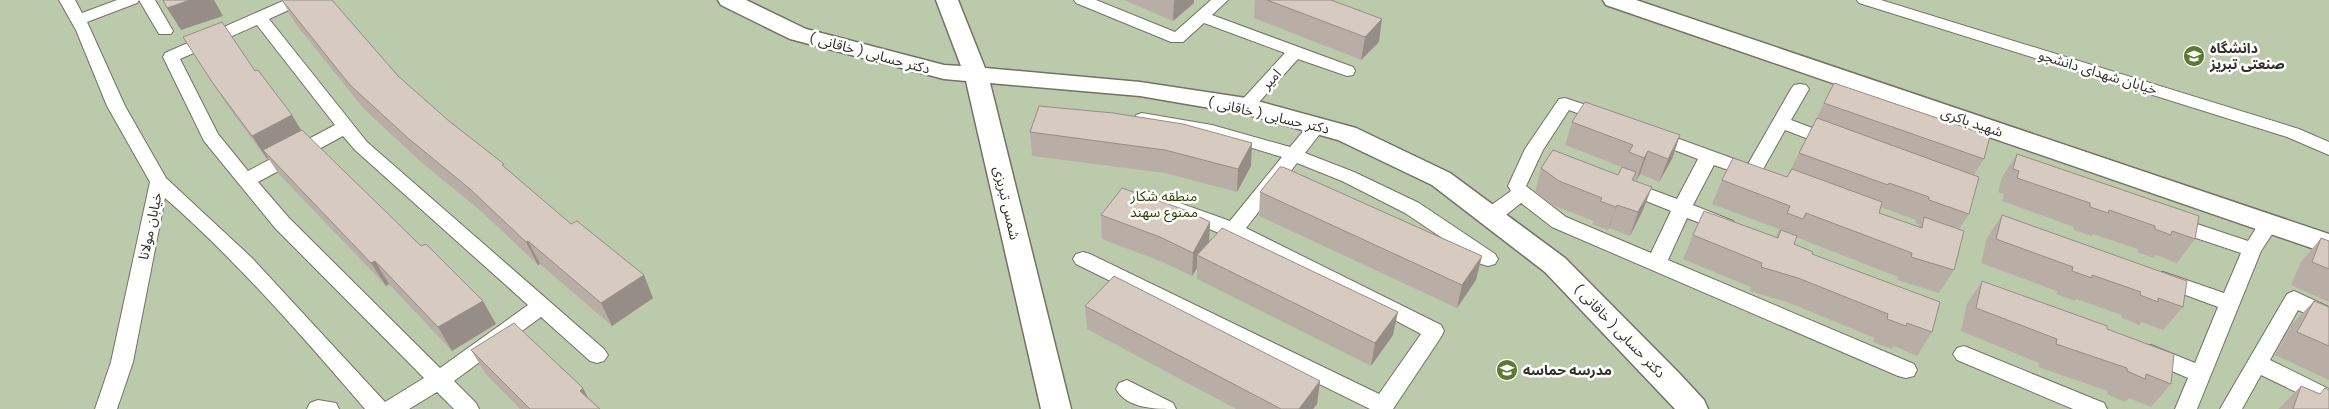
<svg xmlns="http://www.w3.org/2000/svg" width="2329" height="409" font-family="'DM Sans','Noto Sans Arabic',sans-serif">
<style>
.green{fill:#bacaaa}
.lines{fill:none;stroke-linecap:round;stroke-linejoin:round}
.street-casing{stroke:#777165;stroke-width:2}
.secondary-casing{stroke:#777165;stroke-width:3}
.street{fill:#fff;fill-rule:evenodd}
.secondary{fill:#fff;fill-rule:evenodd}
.wall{fill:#b9aea5;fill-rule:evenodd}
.shaded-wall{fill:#968d86}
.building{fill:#d7cac0;stroke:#968d86}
.labels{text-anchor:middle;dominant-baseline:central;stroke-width:5;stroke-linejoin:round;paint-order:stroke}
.poi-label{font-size:14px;font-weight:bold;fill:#33302b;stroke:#fff;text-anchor:start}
.street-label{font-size:14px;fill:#33302b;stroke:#fff}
.park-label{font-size:14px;fill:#2c4309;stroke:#fff}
</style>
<rect width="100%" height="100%" fill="#fdf6e8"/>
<!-- green -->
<rect class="green" x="0" y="0" width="2329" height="409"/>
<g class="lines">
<!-- street casing -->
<g class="street-casing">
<g id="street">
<path d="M59,0h16l7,13 35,-13h22l-2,3 -50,19 38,84 41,72 86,80 133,144 39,-24 -149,-150 -71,-87 -41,-84 2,-4 120,-53h21l-2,3 -35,16 98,123 237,207 4,6 -4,6 -7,2 -7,-2 -49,-44 -87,64 22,22 3,6h-25l-17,-17 -28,17h-44c-63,-73 -127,-147 -200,-211l-32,164 -16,47h-22l16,-47 39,-180 -43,-76 -31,-76zM257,25l78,100 -87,46 -30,-37 -38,-75zM343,136l12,14 173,155 -88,63 -151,-150 -31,-36z"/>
<path d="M139,0h16l18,31 -2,3h-12z"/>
<path d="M1074,0h22l79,32 36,-32h17l-16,15 141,52 2,4 -2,4 -6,1 -49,-17 -46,51h-12l-3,-4 3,-4 45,-49 -81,-30 -21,19h-12l-95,-39z"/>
<path d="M1857,0h24l418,129 30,13v13l-42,-18 -428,-134z"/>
<path d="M1800,84l6,1 3,4 -18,31 48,18 3,4 -3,4h-12l-42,-16 -23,41 -2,6 -6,2 -40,-14 -21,40 40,16 3,5 -3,5 -7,2 -39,-15 -19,42 246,104 3,6 -3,6 -8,2 -8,-2 -346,-149 -31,-24c-11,8 -23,22 -38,18l-2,-5 2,-5 28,-20 -3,-5 17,-37 34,-50 6,-1 45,15 3,4 -3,4 -6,2 -35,-13 -26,40 -17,36 40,31 85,36 20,-42 -52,-21 -2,-4 2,-4 7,-2 51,19 21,-40 -50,-19 -3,-4 3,-4h12l88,32 43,-75 3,-4z"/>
<path d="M1142,113l70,12 78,22 21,-25h12l3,4 -21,27 49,19 65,31 76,51 3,5 -3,5 -7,2 -7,-2 -76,-51 -63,-32 -45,-18 -51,65 195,97 3,6 -3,6 -48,72h-23l-294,-145 -3,-5 3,-5 7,-2 7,2 289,140 42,-60c-92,-49 -183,-98 -282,-132l-2,-5 2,-5 7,-1 84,30 52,-64 -70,-21 -76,-13 -3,-4 3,-4z"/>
<path d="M2270,215l7,2 3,5 -19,29 -64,158h-22l13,-31 -44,-19 -3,-6 3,-6 7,-2 44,18 23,-56 -62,-23 -3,-5 3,-5 7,-2 61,21 17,-40 -75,-25 -3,-5 3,-5 7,-2 75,25 15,-24z"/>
<path d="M2294,291l35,16v17l-31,-14 -28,50 59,29v19l-68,-33 -19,34h-22l67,-115z"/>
<path d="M1964,346l140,57 3,6h-34l-116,-49 -4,-6 4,-6z"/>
<path d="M1127,380l46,23 3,6c-20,0 -49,0 -60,-20l3,-6z"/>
<path d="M318,400l18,3 3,6h-32l3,-6z"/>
</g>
</g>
<!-- secondary casing -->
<g class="secondary-casing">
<g id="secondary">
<path d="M718,0h28l60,29 138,36 17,1 -25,-66h22l27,68 155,14 106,16 110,30 94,45 115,85 114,115 25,27 4,9h-33l-130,-137 -113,-87 -94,-45 -93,-26 -105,-18 -150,-13 81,326h-30l-75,-328 -22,-2 -154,-40 -69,-34z"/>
<path d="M1603,0h33l693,234v20l-723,-249z"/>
</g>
</g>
<!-- street -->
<use href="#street" class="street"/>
<!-- secondary -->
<use href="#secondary" class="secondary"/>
</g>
<!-- wall -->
<g class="wall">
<path d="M282,0l116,76 51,45 57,47 147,130 -41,28 -72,-62 -2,1 -56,-53 -61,-50 -58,-54 -68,-85z"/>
<path d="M1124,0h70v3l-21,18z"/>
<path d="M1255,0h76l48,42 -18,18 -107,-42z"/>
<path d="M183,37l72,34 46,59 195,194 -44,27 -63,-67 -3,2 -108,-113 -10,-15 -1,1 -40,-54z"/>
<path d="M1824,103l160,56 -10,16 -5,39 -10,15 -5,41 -15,23 -42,-13 1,-3 -102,-40 -2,7 18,10 120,78 -15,24 -23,-10 -2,3 -19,-7 2,-4 -88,-36 -37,-11 1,-4 -68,-28 10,-24 84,3 1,-1 -2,-1 3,-7 -67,-25 10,-24 65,-3zM1881,207l35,13 -1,3 5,2 -1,2 -40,-14z"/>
<path d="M1039,106l212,60 -14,26 -72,-19 -133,-17 -2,-24z"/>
<path d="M1572,122l108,13 -8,24 -13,23 -19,-8 -4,7 -3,-1 10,30 -13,26 -21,-8 -1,2 -16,-6 2,-3 -42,-16 -17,-13 6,-24 77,7 4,-8 -57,-22z"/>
<path d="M2017,154l178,85 -18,24 -21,-8 -3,3 -16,-6 1,-3 -45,-15 -1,2 -18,-6v-3l-72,-26 2,-7 -6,-2 4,-15z"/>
<path d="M1260,192l216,88 -19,28 -198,-92z"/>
<path d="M1101,215l109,7 -1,20 184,93 -22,31 -174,-87v-11l-5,8 -32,-15 -58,-22z"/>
<path d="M2002,215l181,92 -20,23 -21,-8 -3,3 -17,-7v-3l-46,-16 -1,2 -19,-7 1,-3 -76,-28 6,-25z"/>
<path d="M2321,238l8,3v61l-38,-17 10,-23z"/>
<path d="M1982,281l125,48 64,55 -20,23 -22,-9 -4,4 -18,-8 1,-3 -70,-24 1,-4 -78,-32 6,-27z"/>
<path d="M2314,301l15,6v73l-54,-25 17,-31z"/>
<path d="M1085,306l235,75 -3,23 -4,5h-77l-149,-80z"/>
<path d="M471,350l117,48 12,11h-80l-35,-36z"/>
<path d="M2301,386l19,8 9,15h-51z"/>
</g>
<!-- shaded-wall -->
<g class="shaded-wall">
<path d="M190,0h24l9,16 -42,14 -14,-22z"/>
<path d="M1174,0h20v3l-21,18z"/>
<path d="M1382,19l-3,23 -18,18 4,-23z"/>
<path d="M292,115l14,23 -43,12 5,8 -1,1 -15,-23z"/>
<path d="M1680,135l-8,24 -13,23 9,-23z"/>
<path d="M1252,143l-1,23 -14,26 1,-23z"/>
<path d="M1648,151l-8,23 -4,7 8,-23z"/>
<path d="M1652,187l-9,23 -13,26 8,-24z"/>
<path d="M1617,205l-8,23 -1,2 8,-23z"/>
<path d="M1210,222l-1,23 -12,10v13l-5,8 1,-23z"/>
<path d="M528,241l12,23 -2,1 -12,-23z"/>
<path d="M1482,256l-6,24 -19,28 5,-23z"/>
<path d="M375,261l14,23 -3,2 -15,-23z"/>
<path d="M644,275l9,23 -41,28 -11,-23z"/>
<path d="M483,301l13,23 -44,27 -14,-24z"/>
<path d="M1398,312l-5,23 -22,31 4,-23z"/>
<path d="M1320,381l-3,23 -4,5h-14z"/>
<path d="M583,388l11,21 -14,-18z"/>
</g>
<!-- building -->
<g class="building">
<path d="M163,0h27l-23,8z"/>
<path d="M282,0h50l66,76 51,45 55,43 -2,1 69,59 6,-3 67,54 -43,28 -73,-62 -2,1 -56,-53 -61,-50 -59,-54z"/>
<path d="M1267,0h64l51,19 -17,18z"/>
<path d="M222,22l33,49 3,-1 34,45 -40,21 -40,-54 -29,-45z"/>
<path d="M1834,83l156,53 -6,23 -160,-56z"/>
<path d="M1585,102l95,33 -12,24 -20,-8 -4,7 -15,-6 4,-7 -61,-23z"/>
<path d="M1039,106l74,7 70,11 69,19 -14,26 -73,-19 -135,-18z"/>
<path d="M1817,118l162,59 -10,37 -40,-14v-3l-40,-14 -1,2 -89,-32z"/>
<path d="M302,130l119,116 5,-2 57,57 -45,26 -63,-66 -4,2 -108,-113z"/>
<path d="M1553,150l65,25 4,-8 14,5 -4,8 20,7 -14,25 -21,-7 -1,2 -16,-6 2,-3 -43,-17 -18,-13z"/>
<path d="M2017,154l182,62 -4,23 -23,-8 -1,4 -16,-6v-3l-46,-16 -1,3 -18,-6v-4l-73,-25 2,-7 -6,-2z"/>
<path d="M1733,158l54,19 5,-8 90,33 -3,11 43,15 2,-11 40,14 -10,39 -43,-13 1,-4 -106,-40 -3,6 -16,-6 3,-7 -68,-26z"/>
<path d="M1280,167h3l199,89 -20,29 -202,-93z"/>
<path d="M1122,188l66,23 22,11 -17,31 -33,-16 -59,-22z"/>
<path d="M1704,211l74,27 3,-8 16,6 -3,8 19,8 -1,2 128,48 -8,30 -25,-9 -1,3 -19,-7 1,-5 -90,-36 -37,-11 1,-4 -69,-28z"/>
<path d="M2002,215l185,66 -4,26 -25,-9v4l-18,-7 1,-3 -49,-17v3l-20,-7 1,-4 -77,-28z"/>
<path d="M1222,228l176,84 -23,31 -178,-88z"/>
<path d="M2321,238l8,3v28l-17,-7z"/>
<path d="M1114,276l206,105 -21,28h-18l-196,-103z"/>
<path d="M1982,281l125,45v3l67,25 -3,30 -25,-10 -1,5 -18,-8v-3l-71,-24 1,-5 -81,-31z"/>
<path d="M2314,301l15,6v39l-32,-14z"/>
<path d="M514,323l69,65 -3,3 20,18h-70l-59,-59z"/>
<path d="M2301,386l19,8 5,-6 4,2v19h-36z"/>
</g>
<!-- icons -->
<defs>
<g id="university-disc" transform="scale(1.125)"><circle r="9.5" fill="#5b792f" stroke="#fff"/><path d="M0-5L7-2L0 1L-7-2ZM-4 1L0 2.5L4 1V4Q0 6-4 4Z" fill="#fff"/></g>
<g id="school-disc" transform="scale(1.125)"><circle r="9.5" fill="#5b792f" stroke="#fff"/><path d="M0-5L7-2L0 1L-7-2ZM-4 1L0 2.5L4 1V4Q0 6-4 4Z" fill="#fff"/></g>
</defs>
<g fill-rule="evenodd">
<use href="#university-disc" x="2194" y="56"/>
<use href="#school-disc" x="1507" y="370"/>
</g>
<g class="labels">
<!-- poi labels -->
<g class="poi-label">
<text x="2210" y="48">دانشگاه<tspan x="2210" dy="16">صنعتی تبریز</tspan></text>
<text x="1523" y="370">مدرسه حماسه</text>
</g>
<!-- street labels -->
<g class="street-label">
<text transform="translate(870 53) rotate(15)">دکتر حسابی ( خاقانی )</text>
<text transform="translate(2098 72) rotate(17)">خیابان شهدای دانشجو</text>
<text transform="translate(1271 79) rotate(-48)">امیر</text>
<text transform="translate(1269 115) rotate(13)">دکتر حسابی ( خاقانی )</text>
<text transform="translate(1972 122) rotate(19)">شهید باکری</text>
<text transform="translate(1007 203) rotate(77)">شمس تبریزی</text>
<text transform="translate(150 226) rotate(-78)">خیابان مولانا</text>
<text transform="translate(1620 331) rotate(46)">دکتر حسابی ( خاقانی )</text>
</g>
<!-- park labels -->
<g class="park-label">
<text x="1164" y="196">منطقه شکار<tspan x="1164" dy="16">ممنوع سهند</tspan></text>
</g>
</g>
</svg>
